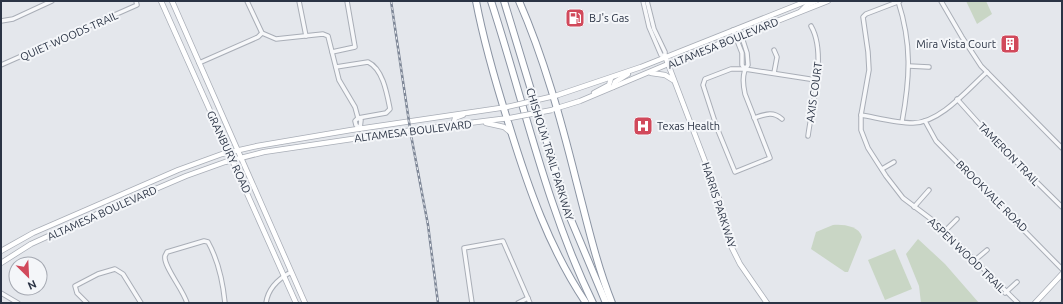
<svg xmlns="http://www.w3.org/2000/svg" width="1063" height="304" font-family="Ubuntu,sans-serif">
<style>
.green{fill:#c9d6c5}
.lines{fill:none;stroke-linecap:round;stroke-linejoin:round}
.street-casing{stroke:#a9aeb7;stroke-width:5.5}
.secondary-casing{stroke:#a9aeb7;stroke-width:6}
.highway-casing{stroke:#8b94a3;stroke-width:8}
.street{stroke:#f7f8fa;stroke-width:3.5}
.secondary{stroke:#fff;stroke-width:4.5}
.highway{stroke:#fff;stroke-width:6}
.rail-casing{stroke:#7d8696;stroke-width:2.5}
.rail{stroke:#f4f6f9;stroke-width:1;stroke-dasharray:3;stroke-linecap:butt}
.secondary-bridge-casing{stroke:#a9aeb7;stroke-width:6;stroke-linecap:butt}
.secondary-bridge{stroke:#fff;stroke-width:4.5}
.labels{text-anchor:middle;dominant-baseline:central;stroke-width:4;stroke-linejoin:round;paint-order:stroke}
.poi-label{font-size:11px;fill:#2b3445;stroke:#f4f6f9;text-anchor:start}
.street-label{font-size:11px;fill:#2b3445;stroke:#f4f6f9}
</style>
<rect width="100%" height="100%" fill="#e4e7ec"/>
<!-- green -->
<g class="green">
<path d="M966,1h20l6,13 -15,10z"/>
<path d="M833,225c10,-1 26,1 29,12l-14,35h-3l-34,-23 5,-17z"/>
<path d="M918,239l27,25 34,39h-58l-2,-17 -13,-32z"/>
<path d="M895,249l17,40 -27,11 -17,-40z"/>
</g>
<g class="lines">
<!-- street casing -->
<g class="street-casing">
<g id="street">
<path d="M247,1l15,32 14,6 47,-5 5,2 11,44 16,27 3,11 3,2 -1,9 -4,-4 -1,-4 3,-3"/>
<path d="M299,1l7,35"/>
<path d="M643,1l6,26 12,28 4,1"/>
<path d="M647,1l7,28 11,23v4"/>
<path d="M898,1c14,43 12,77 4,121"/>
<path d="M900,1l-34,13 -3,3 5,35 1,18 -8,45v15l7,18 18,28 17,22 36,27 79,78"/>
<path d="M941,1l21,36 19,29 81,82"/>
<path d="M1,21l12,-2 39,-18"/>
<path d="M739,28l8,25 1,12c-7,8 -5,20 -3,29l25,64 -35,14 -18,-44 -14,-43 2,-6 26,-10h14l71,11"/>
<path d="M733,30l9,23v12l3,4"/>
<path d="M332,52l23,-5 -8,-46"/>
<path d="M199,63l59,-26 4,-4"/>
<path d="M1,65l136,-60 -1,-4"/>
<path d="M909,66l20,1"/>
<path d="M336,67l32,-5c15,7 19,32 22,47l-4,4 -28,5"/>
<path d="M774,73l3,-16 -3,-7"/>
<path d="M957,99l34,38 71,70"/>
<path d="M861,115c17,3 35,8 52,8 27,0 55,-34 74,-51"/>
<path d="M754,118c12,-4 19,-7 28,1"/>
<path d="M925,121l11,20 126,128"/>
<path d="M808,136c4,-31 19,-83 3,-110"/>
<path d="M882,169l12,-7"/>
<path d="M914,207l15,-17"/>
<path d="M945,231l12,-12"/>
<path d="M974,261l13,-11"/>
<path d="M1,293l17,10"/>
<path d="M1005,293l12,-11"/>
<path d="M87,303l-10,-10 -2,-7 23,-12 17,-5 8,5 18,29"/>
<path d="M187,303c-4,-14 -24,-37 -22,-47l2,-4 37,-11 4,1c10,18 15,41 17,61"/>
<path d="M266,303c2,-15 12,-24 25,-31"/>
<path d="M472,303l-8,-55 39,-7 27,62"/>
<path d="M518,303l10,-5"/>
</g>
</g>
<!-- secondary casing -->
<g class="secondary-casing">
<g id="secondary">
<path d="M161,1l135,302"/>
<path d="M172,1l133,302"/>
<path d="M801,11l6,-6 9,-4"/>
<path d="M665,56l54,142 12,48 9,18 27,39"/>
<path d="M651,73l14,2 8,5"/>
<path d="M613,87l2,-5 13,-8"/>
<path d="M594,93l15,-8 2,-7"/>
<path d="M552,97l89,-30 166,-66"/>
<path d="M554,109l26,-8 88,-37 160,-63"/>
<path d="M486,123l18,4 6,5"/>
<path d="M453,125l2,-7 8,-3"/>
<path d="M1,251l32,-18 145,-63 44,-16 35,-8 94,-16 156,-23"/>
<path d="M1,263l30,-19 66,-30 89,-38 39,-14 39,-10 149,-22 96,-12"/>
<path d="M1035,303l27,-29"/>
</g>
</g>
<!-- highway casing -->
<g class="highway-casing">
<g id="highway">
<path d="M476,1c8,42 20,83 33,124 19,62 40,123 77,178"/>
<path d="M491,1c33,101 55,206 102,302"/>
<path d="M504,1l65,214 37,88"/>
<path d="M519,1c25,57 42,119 57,179 11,42 20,83 36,123"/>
</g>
</g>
<!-- street -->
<use href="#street" class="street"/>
<!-- secondary -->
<use href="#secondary" class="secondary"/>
<!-- highway -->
<use href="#highway" class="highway"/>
<!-- rail casing -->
<g class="rail-casing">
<path id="rail" d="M391,1l20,134 17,90 10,78"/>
</g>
<!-- rail -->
<use href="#rail" class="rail"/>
<!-- secondary-bridge casing -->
<g class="secondary-bridge-casing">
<g id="secondary-bridge">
<path d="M507,107l43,-10"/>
<path d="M510,118l42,-8"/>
</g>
</g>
<!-- secondary-bridge -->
<use href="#secondary-bridge" class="secondary-bridge"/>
</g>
<!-- icons -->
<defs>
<g id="fuel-square" transform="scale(1)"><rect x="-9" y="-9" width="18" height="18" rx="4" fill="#d1495b" stroke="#f4f6f9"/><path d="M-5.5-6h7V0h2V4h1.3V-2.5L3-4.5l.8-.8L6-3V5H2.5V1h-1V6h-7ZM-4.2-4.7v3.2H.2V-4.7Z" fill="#fff"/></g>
<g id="building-square" transform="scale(1)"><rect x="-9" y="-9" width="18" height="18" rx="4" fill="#d1495b" stroke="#f4f6f9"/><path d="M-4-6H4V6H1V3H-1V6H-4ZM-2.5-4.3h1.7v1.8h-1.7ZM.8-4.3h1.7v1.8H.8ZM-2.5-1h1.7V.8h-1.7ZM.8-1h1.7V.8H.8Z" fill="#fff"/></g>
<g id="hospital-square" transform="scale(1)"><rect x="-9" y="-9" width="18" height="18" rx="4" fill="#d1495b" stroke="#f4f6f9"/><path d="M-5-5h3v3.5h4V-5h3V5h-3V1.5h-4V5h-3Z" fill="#fff"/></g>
</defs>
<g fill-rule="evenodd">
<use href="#fuel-square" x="575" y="18"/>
<use href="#building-square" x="1010" y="44"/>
<use href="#hospital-square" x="643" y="126"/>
</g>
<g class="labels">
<!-- poi labels -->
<g class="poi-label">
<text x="589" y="18">BJ's Gas</text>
<text x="996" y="44" text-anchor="end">Mira Vista Court</text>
<text x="657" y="126">Texas Health</text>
</g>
<!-- street labels -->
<g class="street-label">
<text transform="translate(69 36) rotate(-24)">QUIET WOODS TRAIL</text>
<text transform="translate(723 43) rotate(-22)">ALTAMESA BOULEVARD</text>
<text transform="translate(814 92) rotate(-82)">AXIS COURT</text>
<text transform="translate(413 131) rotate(-7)">ALTAMESA BOULEVARD</text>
<text transform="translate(229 152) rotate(65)">GRANBURY ROAD</text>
<text transform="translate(550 154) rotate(73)">CHISHOLM TRAIL PARKWAY</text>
<text transform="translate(1009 154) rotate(46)">TAMERON TRAIL</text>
<text transform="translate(992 196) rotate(45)">BROOKVALE ROAD</text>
<text transform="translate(719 205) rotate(72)">HARRIS PARKWAY</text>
<text transform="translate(102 213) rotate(-24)">ALTAMESA BOULEVARD</text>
<text transform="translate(967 255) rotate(44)">ASPEN WOOD TRAIL</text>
</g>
</g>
<!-- border -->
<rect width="1063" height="304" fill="none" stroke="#2b3445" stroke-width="4"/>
<!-- north arrow -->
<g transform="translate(28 276) rotate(156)"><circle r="19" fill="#f4f6f9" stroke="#a4a8b1"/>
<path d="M0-3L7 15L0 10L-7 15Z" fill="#d1495b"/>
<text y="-6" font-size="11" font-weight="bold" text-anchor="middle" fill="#2b3445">N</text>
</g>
</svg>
